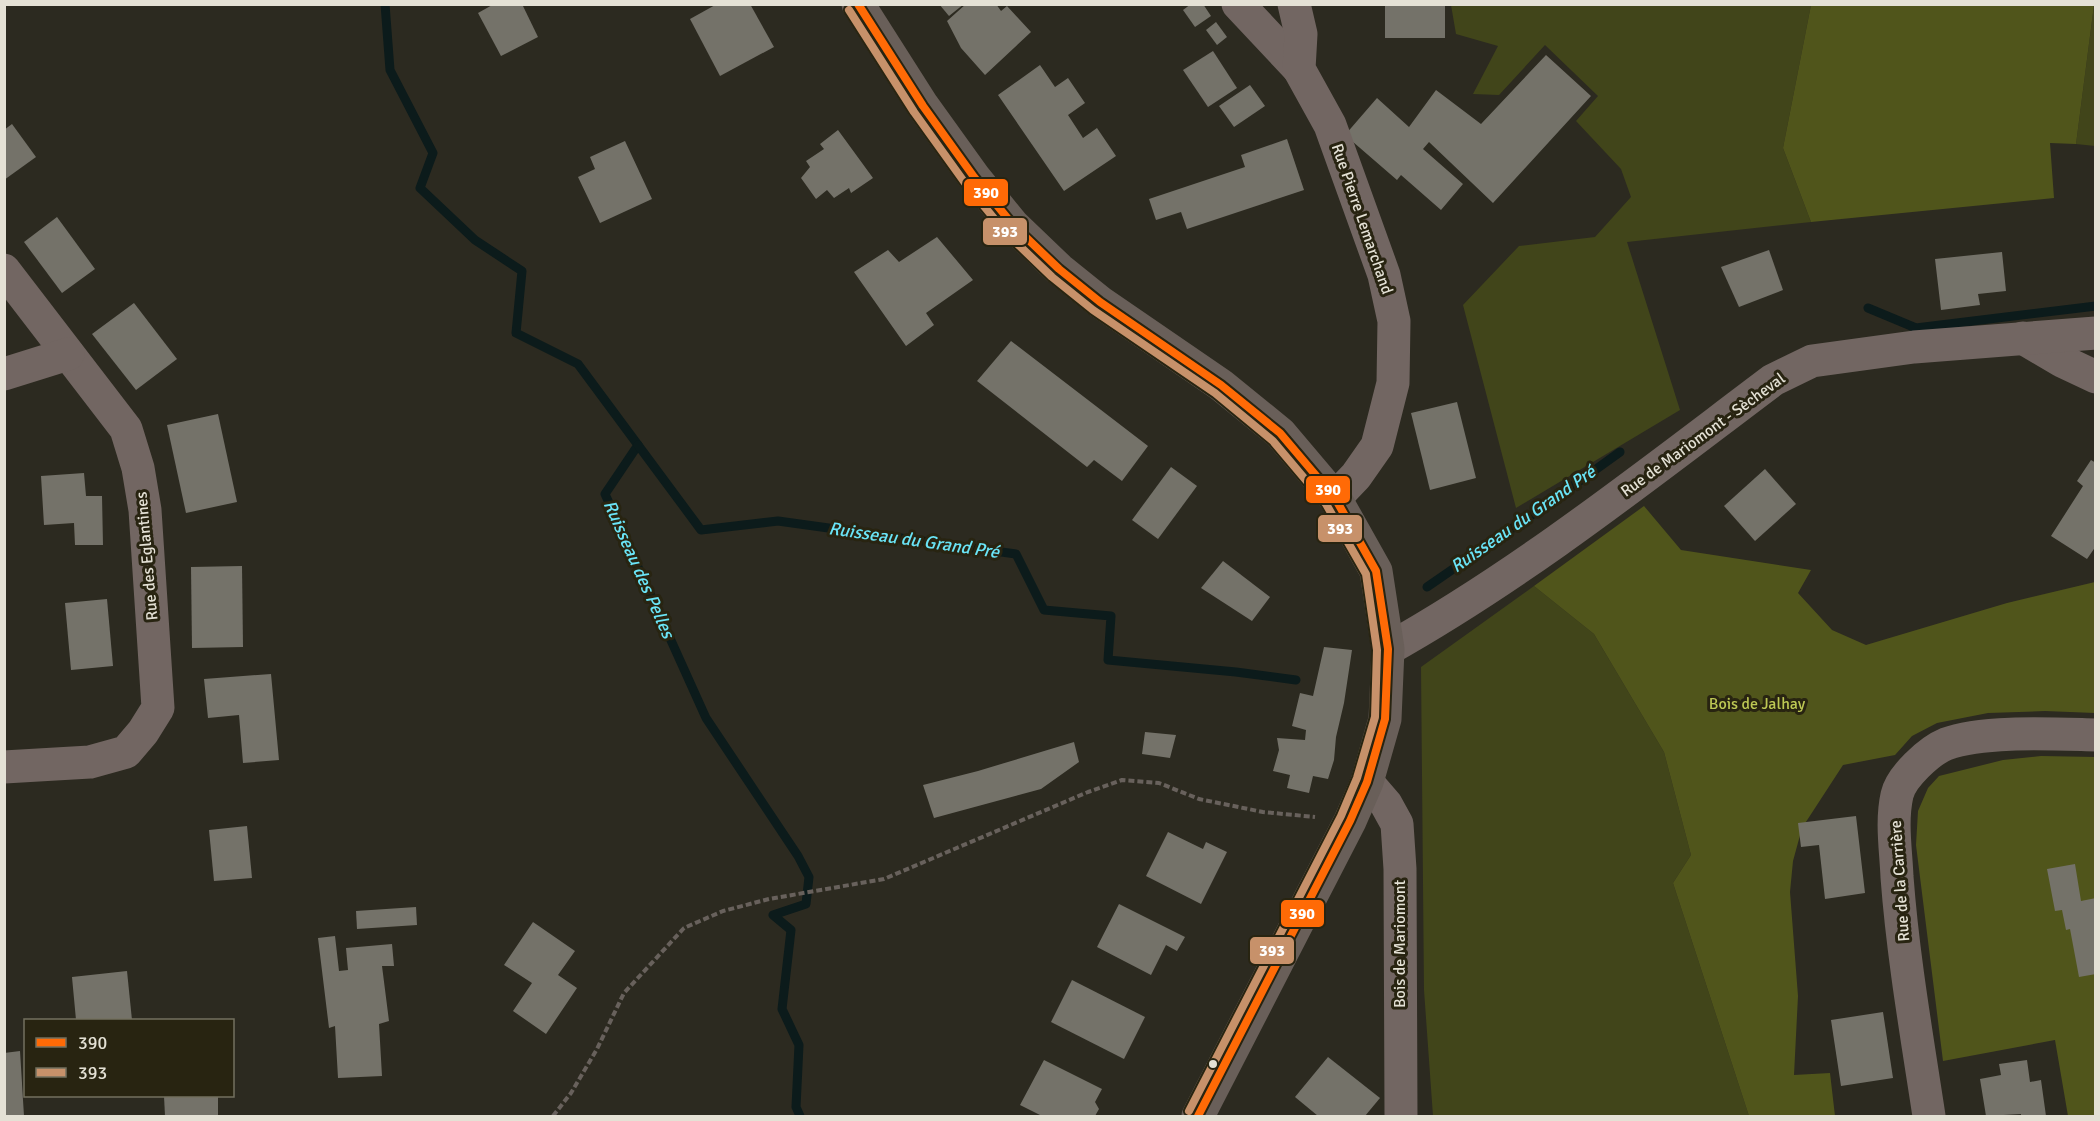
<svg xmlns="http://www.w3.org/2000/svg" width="2100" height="1121" font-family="Signika,sans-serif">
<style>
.green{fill:#41451a}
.forest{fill:#50551b}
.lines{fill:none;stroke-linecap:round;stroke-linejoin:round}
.stream{stroke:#0c1b1b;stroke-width:9}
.building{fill:#747269}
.path{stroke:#68615c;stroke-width:4;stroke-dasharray:6 3;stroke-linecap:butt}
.street{stroke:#726662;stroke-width:33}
.secondary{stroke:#695f59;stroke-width:33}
.bus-1-casing{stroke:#282411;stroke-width:12}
.bus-2-casing{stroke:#282411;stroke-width:12}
.bus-1{stroke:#ff6a06;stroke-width:8}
.bus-2{stroke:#c7916a;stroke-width:8}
.bus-dot{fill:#e4e1d5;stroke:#282411;stroke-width:2}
.labels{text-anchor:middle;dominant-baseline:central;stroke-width:6;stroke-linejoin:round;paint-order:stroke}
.street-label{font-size:16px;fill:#e4e1d5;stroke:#282411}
.park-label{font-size:16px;fill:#bdc854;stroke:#282411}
.water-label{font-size:18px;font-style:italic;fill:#6ae5f7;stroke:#282411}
.line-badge{stroke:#282411;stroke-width:2}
.badge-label{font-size:16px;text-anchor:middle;font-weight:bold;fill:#fff}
</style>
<rect width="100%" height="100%" fill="#2c2a20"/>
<!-- green -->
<g class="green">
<path d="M1451,5h360l-28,143 28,74 -184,20 53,168 -164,98 -53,-203 56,-59 76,-9 36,-40 -10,-28 -45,-48 22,-25 -53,-51 -46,50 -26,-1 25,-48 -42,-12z"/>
<path d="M2094,5h1v141l-19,-2z"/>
<path d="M1534,586l60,48 70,118 27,103 -18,28 76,233h-316l-9,-126 -3,-323z"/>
</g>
<!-- forest -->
<g class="forest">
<path d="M1811,5h283l-18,139 -26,-1 4,55 -243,24 -28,-74z"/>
<path d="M1644,506l37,44 130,20 -13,23 34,37 34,15 141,-42 88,-21v131l-50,-2 -57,2 -51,10 -25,13 -17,19 -52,10 -41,63 -9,33 -3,31 8,104 -4,79 36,-2 5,43h-86l-76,-233 18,-28 -27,-103 -70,-118 -60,-48z"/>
<path d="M2041,756l54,1v359h-27l-13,-76 -112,21 -27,-216 2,-34 10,-23 11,-12 64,-16z"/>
</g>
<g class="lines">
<!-- stream -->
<g class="stream">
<path d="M385,4l5,66 43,83 -13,35 55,52 47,31 -6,62 62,31 60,81 -33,49 101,224 92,138 11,21 -3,27 -33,11 18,15 -9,79 17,36 -3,62 4,9"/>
<path d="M1868,308l48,20 180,-22"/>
<path d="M638,445l63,85 77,-9 238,33 28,56 67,6 -3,44 128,12 60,8"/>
<path d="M1427,587l122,-84 71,-51"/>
</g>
</g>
<!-- building -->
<g class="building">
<path d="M494,4h28l16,33 -37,19 -23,-43z"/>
<path d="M717,4h33l24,43 -54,29 -30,-57z"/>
<path d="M939,4h25l-15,12z"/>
<path d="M966,4h30l5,7 6,-5 24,26 -46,43 -24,-27 -14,-27z"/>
<path d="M1191,4h12l8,12 -16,11 -12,-17z"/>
<rect x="1385" y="4" width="60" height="34"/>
<path d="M1216,22l11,15 -10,8 -11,-15z"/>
<path d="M1213,51l24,37 -29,19 -25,-37z"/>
<path d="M1546,55l45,41 -98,107 -64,-61 -6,7 40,35 -22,26 -40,-35 -4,5 -52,-45 32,-37 32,29 27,-37 45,34z"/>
<path d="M1040,65l15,22 13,-9 17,25 -17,12 15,23 14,-10 19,28 -52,35 -66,-96z"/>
<path d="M1250,85l15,21 -31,21 -15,-21z"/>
<path d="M12,124l24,33 -32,23v-50z"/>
<path d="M838,130l35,48 -22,15 -2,-5 -15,10 -7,-8 -11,9 -15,-21 9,-11 -4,-6 18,-12 -4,-5z"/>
<path d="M1287,139l17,51 -117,39 -6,-17 -25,8 -7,-21 96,-32 -4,-12z"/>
<path d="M625,141l27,58 -52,24 -22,-46 17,-8 -5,-12z"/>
<path d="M57,217l38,52 -33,24 -38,-51z"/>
<path d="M937,237l36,43 -47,33 8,12 -28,21 -52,-74 34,-22 11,12z"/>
<path d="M1769,250l14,40 -44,17 -18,-40z"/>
<path d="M2002,252l4,39 -28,3 2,11 -39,5 -6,-51z"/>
<path d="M134,303l43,56 -41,31 -44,-56z"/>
<path d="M1011,341l137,105 -26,35 -28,-21 -7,7 -110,-86z"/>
<path d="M1457,402l19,76 -46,12 -19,-77z"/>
<path d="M218,414l19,88 -51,11 -19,-88z"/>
<path d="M2091,460l5,3v83l-9,13 -36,-23 32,-50 -6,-5z"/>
<path d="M1171,467l26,19 -39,53 -26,-19z"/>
<path d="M1765,469l31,35 -41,37 -31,-35z"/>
<path d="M84,473l2,23h16l1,49h-28l-1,-22 -30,2 -3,-49z"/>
<path d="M1223,561l47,36 -18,24 -51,-33z"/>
<path d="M242,566l1,81 -51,1 -1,-81z"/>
<path d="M107,599l6,67 -42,4 -6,-67z"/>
<path d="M1324,647l28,3 -8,53 -8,34 -2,23 -6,19 -15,-3 -4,17 -22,-5 3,-13 -17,-4 6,-21 -2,-12 28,2 1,-10 -14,-4 8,-33 13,3z"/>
<path d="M271,674l8,86 -36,3 -4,-48 -31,3 -4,-39z"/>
<path d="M1145,732l31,3 -6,23 -28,-4z"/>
<path d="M1074,742l5,20 -38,27 -107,29 -11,-33 55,-14z"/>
<path d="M1856,816l9,77 -40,6 -6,-54 -18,2 -3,-24z"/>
<path d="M247,826l5,52 -38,3 -5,-51z"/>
<path d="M1168,832l35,17 3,-7 21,10 -26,52 -55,-28z"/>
<path d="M2075,864l6,37 15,-3v76l-17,3 -9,-48 -4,1 -4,-20 -7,1 -8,-42z"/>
<path d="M1119,904l66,33 -8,14 -11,-6 -15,30 -54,-28z"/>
<path d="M416,907l1,18 -60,4 -1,-18z"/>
<path d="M533,922l42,29 -17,24 19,13 -31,46 -33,-23 19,-28 -28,-18z"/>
<path d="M335,936l4,35 9,-1 -2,-22 46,-4 2,22h-12l7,55 -10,3 3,52 -44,2 -3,-52 -6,2 -11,-90z"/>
<path d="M127,971l5,49h-56l-4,-43z"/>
<path d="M1072,980l73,37 -21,42 -73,-37z"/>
<path d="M1883,1012l10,66 -52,8 -10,-66z"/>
<path d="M20,1051l4,65h-20v-63z"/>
<path d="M1328,1057l52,41 -15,18h-47l-23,-19z"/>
<path d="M1044,1060l58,29 -7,13 4,7 -4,7h-53l-22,-11z"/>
<path d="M2027,1060l3,22 11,-2 5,36h-25v-2l-35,2 -6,-37 21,-4 -2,-11z"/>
<path d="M164,1096h54v20h-53z"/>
</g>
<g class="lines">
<!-- path -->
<path class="path" d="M553,1116l18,-23 26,-44 27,-56 60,-65 39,-17 46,-12 115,-20 204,-87 34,-12 37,3 40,16 64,13 52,5"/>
<!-- street -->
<g class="street">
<path d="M1238,4l61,65"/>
<path d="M1294,4l7,30 -2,35 31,56 54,150 10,46 -1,62 -16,63 -21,30 -21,22"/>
<path d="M4,270l122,159 12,39 7,42 13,198 -15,24 -17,20 -36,10 -86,5"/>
<path d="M2023,338l39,23 34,16"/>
<path d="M4,374l64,-20"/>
<path d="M1388,649c137,-77 260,-175 385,-269l39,-19 102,-14 182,-14"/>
<path d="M1367,782l19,22 11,20 3,45 1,247"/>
<path d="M1929,1116c-12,-79 -26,-159 -32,-239 -1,-26 -6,-55 0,-82 4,-18 32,-44 49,-51 37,-14 109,-10 150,-9"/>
</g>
<!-- secondary -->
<path class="secondary" d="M858,4l65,102 51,71 39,48 46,44 41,33 121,83 59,48 55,65 41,73 12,78 -3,70 -18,63 -17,39 -152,295"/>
<!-- bus-1 casing -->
<g class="bus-1-casing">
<path id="bus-1" d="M858,4l65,102 51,71 39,48 46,44 41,33 121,83 59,48 55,65 41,73 12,78 -3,70 -18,63 -17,39 -152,295"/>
</g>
<!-- bus-2 casing -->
<g class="bus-2-casing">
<path id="bus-2" d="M849,10l65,102 51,71 41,50 46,44 41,33 122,83 58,48 53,63 40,70 11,76 -2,67 -18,61 -16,38 -152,295"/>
</g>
<!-- bus-1 -->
<use href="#bus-1" class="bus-1"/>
<!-- bus-2 -->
<use href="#bus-2" class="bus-2"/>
</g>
<!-- markers -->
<circle class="bus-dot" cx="1213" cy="1064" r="5"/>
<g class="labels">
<!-- street labels -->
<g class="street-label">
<text transform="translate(1362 219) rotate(71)">Rue Pierre Lemarchand</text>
<text transform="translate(1703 435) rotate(-36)">Rue de Mariomont - Sècheval</text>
<text transform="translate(147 556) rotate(-95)">Rue des Eglantines</text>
<text transform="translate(1900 881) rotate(-94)">Rue de la Carrière</text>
<text transform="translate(1400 944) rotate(-90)">Bois de Mariomont</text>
</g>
<!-- park labels -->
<g class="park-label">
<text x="1757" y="704">Bois de Jalhay</text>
</g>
<!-- water labels -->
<g class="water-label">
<text transform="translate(1523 519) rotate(-35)">Ruisseau du Grand Pré</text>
<text transform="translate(914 540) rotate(8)">Ruisseau du Grand Pré</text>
<text transform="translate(639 569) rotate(66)">Ruisseau des Pelles</text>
</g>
</g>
<g class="line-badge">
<rect x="963" y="178" width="46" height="29" rx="6" fill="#ff6a06"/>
<rect x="982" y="217" width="46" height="29" rx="6" fill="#c7916a"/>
<rect x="1305" y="475" width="46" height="29" rx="6" fill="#ff6a06"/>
<rect x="1317" y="514" width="46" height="29" rx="6" fill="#c7916a"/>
<rect x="1280" y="899" width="45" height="29" rx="6" fill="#ff6a06"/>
<rect x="1249" y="936" width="46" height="29" rx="6" fill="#c7916a"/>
</g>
<g class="badge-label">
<text x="986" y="198">390</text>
<text x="1005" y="237">393</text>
<text x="1328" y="495">390</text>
<text x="1340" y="534">393</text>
<text x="1302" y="919">390</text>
<text x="1272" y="956">393</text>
</g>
<!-- border -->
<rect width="2100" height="1121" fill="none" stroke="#e4e1d5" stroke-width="12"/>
<!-- legend -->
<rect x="24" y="1019" width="210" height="78" fill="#282411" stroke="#73705f" stroke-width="1.5"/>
<rect x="36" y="1038" width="30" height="9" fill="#ff6a06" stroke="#73705f" stroke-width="1.5"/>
<text x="78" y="1049" font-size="18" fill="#e4e1d5">390</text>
<rect x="36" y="1068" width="30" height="9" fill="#c7916a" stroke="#73705f" stroke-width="1.5"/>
<text x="78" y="1079" font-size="18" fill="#e4e1d5">393</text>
</svg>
